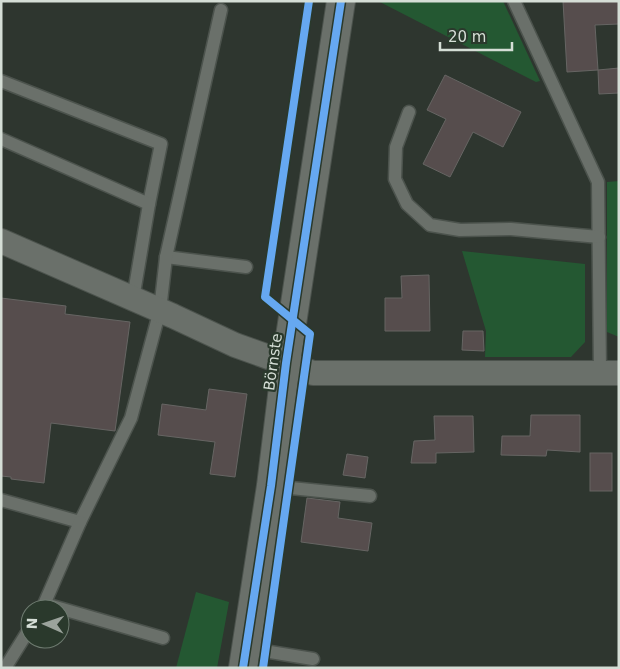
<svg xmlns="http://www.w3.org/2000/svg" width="620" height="669" font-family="'DejaVu Sans',sans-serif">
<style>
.green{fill:#245832}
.building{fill:#564d4d;stroke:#666563}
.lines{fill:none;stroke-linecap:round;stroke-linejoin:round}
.service-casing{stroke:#4c534d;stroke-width:15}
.minor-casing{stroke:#4c534d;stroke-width:26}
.tertiary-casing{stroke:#4c534d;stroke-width:30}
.service{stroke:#6a706a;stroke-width:12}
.minor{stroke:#6a706a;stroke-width:24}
.tertiary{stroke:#6a706a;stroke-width:28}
.cycleway-casing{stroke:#2a392c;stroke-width:11}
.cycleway{stroke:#66a8f1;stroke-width:8}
.labels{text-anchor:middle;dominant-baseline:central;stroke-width:4.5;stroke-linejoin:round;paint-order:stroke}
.street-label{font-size:15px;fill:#d5ded6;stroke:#2a392c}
</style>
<rect width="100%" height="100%" fill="#2e362f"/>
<!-- green -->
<g class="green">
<path d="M378,1h125l37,80 -4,1z"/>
<path d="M619,181v156l-12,-5v-150z"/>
<path d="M462,251l123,13v78l-14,15h-86l1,-26z"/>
<path d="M196,592l33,10 -12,66h-41z"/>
</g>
<!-- building -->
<g class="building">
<path d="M563,1h56v23l-24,1 3,45 -31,2z"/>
<path d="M619,68v25l-20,1 -1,-24z"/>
<path d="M445,75l76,37 -18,35 -30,-15 -23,45 -27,-13 23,-45 -19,-9z"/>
<path d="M429,275l1,56h-45v-33h17l-1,-22z"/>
<path d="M1,298l65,8 -1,8 65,8 -15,109 -64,-8 -7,60 -33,-4v-2l-10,-1z"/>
<path d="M463,331h20l1,20 -22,-1z"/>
<path d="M209,389l38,5 -12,83 -25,-3 5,-32 -57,-7 4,-31 44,6z"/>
<path d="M531,415h49v37l-33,-2 -1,6 -45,-1 1,-19h28z"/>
<path d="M434,416h39l1,36 -38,1v10h-25l3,-22 21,-1z"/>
<rect x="590" y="453" width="22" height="38"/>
<path d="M347,454l21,3 -3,21 -22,-3z"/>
<path d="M307,498l33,4 -2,16 34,5 -4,28 -67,-9z"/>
</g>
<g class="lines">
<!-- service casing -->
<g class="service-casing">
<g id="service">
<path d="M514,1l84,181 2,190"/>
<path d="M1,81l160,63 -12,60"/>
<path d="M409,112l-13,35 -1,32 12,25 23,21 30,5 51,-1 88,8"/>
<path d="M1,139l148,65 -16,95"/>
<path d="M166,257l80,10"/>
<path d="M271,486l99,10"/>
<path d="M1,500l79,22 51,-104 29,-108 6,-53 55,-247"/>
<path d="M45,604l118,34"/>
<path d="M42,609l38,-87"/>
<path d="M246,648l67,11"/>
<path d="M5,668l25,-40"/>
</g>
</g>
<!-- minor casing -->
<g class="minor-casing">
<path id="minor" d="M1,241l172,75 62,29 78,28h306"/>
</g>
<!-- tertiary casing -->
<g class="tertiary-casing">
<path id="tertiary" d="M243,668l28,-182 15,-123 55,-362"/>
</g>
<!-- service -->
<use href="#service" class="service"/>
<!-- minor -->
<use href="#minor" class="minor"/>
<!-- tertiary -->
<use href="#tertiary" class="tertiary"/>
<!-- cycleway casing -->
<g class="cycleway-casing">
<g id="cycleway">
<path d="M243,668l28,-182 15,-123 55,-362"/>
<path d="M263,668l47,-334 -45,-37 44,-296"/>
</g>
</g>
<!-- cycleway -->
<use href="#cycleway" class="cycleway"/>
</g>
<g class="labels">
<!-- street labels -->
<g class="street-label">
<text transform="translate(273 362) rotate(-82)">Börnste</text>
</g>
</g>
<!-- border -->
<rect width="620" height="669" fill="none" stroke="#d5ded6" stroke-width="5"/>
<!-- north arrow -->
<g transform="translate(45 624) rotate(272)"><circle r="24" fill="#2a392c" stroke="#6e7b70"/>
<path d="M0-4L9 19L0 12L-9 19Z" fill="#9ba39c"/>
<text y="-8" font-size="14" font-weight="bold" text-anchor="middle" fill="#d5ded6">N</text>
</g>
<!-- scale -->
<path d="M440 42v8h72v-8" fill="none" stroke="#d5ded6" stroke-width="2.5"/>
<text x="448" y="42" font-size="15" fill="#d5ded6" stroke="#2a392c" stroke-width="4" paint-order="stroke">20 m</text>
</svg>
